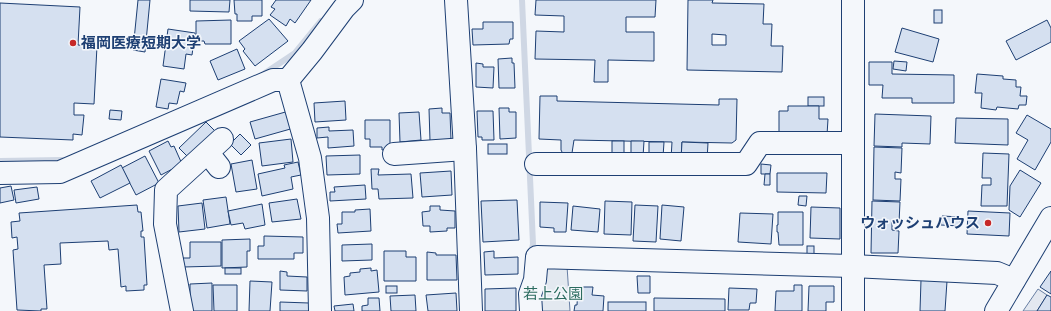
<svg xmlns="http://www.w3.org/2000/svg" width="1051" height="311" font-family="Jost,'Noto Sans JP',sans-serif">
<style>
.green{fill:#e3e9f0;stroke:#687fa3}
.parking{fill:#e3e8f0;stroke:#687fa3}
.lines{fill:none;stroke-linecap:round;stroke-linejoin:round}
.stream{stroke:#cfd7e4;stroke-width:6}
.building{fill:#d5e0f0;stroke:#1d3f73;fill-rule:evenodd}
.minor-casing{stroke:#1d3f73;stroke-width:24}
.major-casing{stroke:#1d3f73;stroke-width:24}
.minor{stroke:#f4f7fb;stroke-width:22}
.major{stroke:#f4f7fb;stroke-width:22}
.poi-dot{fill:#c62828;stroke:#f4f7fb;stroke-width:1.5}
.labels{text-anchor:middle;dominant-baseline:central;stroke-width:3;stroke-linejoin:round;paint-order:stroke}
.poi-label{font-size:15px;font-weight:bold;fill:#1d3f73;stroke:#f4f7fb;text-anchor:start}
.park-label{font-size:15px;fill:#2c6c60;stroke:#f4f7fb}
</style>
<rect width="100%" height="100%" fill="#f4f7fb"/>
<!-- green -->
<path class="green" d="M539,265l28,1 3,45h-35z"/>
<!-- parking -->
<path class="parking" d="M1038,289l9,6 -10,16h-14z"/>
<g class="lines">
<!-- stream -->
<g class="stream">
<path d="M522,0l11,244 -2,10"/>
<path d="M265,73l30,-20 26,-32"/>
<path d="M0,161l62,-1"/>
</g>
</g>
<!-- building -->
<g class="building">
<path d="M138,0h12l-5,52 -12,-2z"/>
<path d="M190,0h40l-1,12 -39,-1z"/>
<path d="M234,0h28v16h-10v5h-15v-7h-2z"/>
<path d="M276,0h35l-16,23 -5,-4 -4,7 -16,-11 5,-6 -4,-2z"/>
<path d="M536,0h120l-1,17h-29v15h28v29l-46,-1v22h-14l1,-22 -60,-1 1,-28 28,1v-16l-29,-1z"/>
<path d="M688,0h25l-1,3 52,1 -1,20h9l-1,22h12l-1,26 -95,-2zM712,34l14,1v10h-14z"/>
<path d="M0,3l80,4 -2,38 19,1 -3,58 -20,-1v12h10l-2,20 -9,-1v6l-73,-3z"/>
<rect x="934" y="10" width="8" height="13"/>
<path d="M269,19l19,22 -33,25 -12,-15 2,-2 -6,-8z"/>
<path d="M231,20v24h-26l-1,-3h-8v-20z"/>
<path d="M1047,20l4,8v14l-35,18 -10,-19z"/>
<path d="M483,22h30v17h-3l-1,5 -36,1 -1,-16h11z"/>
<path d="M902,28l37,11 -6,23 -38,-10z"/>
<path d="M168,29l27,4 -3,22 -6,-1 -2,15 -21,-3z"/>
<path d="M237,49l8,20 -27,11 -8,-19z"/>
<path d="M512,58v5h2l1,25h-16l-1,-29z"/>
<path d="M894,61l13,1 -1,9 -13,-2z"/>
<path d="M869,62h23v12l62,1v28h-42v-5h-30l1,-13h-14z"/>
<path d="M476,63l7,1v3h11l-1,21 -17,-1z"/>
<path d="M977,74l26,2v3l13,1v7h5l-1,9h7l-1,9h-7l-1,4 -21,-2 -1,3 -15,-2 1,-15h-7z"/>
<path d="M161,79l25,4 -2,9 -4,-1 -3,13 -8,-1 -1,6 -12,-2z"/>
<path d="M540,96h17v5l162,4v-6h18l-1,41 -4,3 -50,-1 -1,17h-10l1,-17 -98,-2 -2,13 -2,2 -7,-1 -2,-4v-10l-22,-1z"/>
<rect x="808" y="97" width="16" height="9"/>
<path d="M345,101l1,19 -31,2 -1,-19z"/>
<path d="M788,106h31v13h9l-1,16 -48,-1v-23h9z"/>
<path d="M442,108v5h8l1,27 -21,1 -1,-32z"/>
<path d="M499,108h10v4h7v26l-16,1z"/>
<path d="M110,110l12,1 -1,9 -12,-1z"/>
<path d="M289,111l5,17 -39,11 -5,-17z"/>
<path d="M477,111h16l1,29h-12v-3h-4z"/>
<path d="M419,112l2,28 -21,2 -1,-29z"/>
<path d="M875,114l56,2 -1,28 -28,-1v4l-28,-1z"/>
<path d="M1027,115l24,14v13l-16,28 -18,-11 11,-19 -12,-7z"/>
<path d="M956,118l52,1v26l-53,-2z"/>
<path d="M365,120h25v30h-8v-3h-12v-8h-5z"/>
<path d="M206,122l10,10 -27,26 -10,-10z"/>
<path d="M329,127v4l24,-1 1,16 -26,2v-11l-11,1v-10z"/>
<path d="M240,134l11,11 -10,10 -11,-11z"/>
<path d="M291,139l2,23 -31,4 -3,-23z"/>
<path d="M168,141l3,6 3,-1 8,18 -21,11 -12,-24z"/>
<rect x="612" y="141" width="12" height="15"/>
<path d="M631,141h13l-1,16 -12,-1z"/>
<path d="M649,142h15l-1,15h-14z"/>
<path d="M682,142l26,1 -1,17 -26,-1z"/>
<rect x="488" y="144" width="19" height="10"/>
<path d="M874,147l28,1 -1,25 -6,-1v7h6l-1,22 -27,-1z"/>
<path d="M983,153l26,1 -2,52h-26l1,-21h9v-7h-9z"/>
<path d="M360,155v19l-33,1 -1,-19z"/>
<path d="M145,156l14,27 -23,12 -14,-27z"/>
<path d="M252,160l5,29 -21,3 -5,-28z"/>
<path d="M298,162l3,13 -10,2 2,12 -31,7 -4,-22 27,-6 -1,-3z"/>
<path d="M761,164l10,1 -1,9h-9z"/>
<path d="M121,165l9,18 -30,15 -9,-17z"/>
<path d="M371,169h8l-1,6 33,-1 2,24 -34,1 -1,-10h-6z"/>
<path d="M1020,170l21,13 -21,34 -11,-7 1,-24z"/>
<path d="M451,171l1,24 -30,2 -2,-24z"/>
<path d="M777,173h50l-1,20 -49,-1z"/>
<path d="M765,174h5v11h-6z"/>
<path d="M365,185l1,14 -36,2v-9h5l-1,-5z"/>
<path d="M11,186l3,14 -14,3v-15z"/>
<path d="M37,187l2,12 -23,4 -2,-13z"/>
<path d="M799,196h8l-1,10 -8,-1z"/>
<path d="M226,197l4,27 -23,4 -4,-28z"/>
<path d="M297,199l4,20 -29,3 -3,-19z"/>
<path d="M517,200l2,40 -36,2 -2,-41z"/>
<path d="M605,201l27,1 -1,33 -27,-1z"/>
<path d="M872,201l28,1 -1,21 -7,-1v8l7,1 -1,22h-27z"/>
<path d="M540,202l28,1 -2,29h-12v-4l-14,-1z"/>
<path d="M202,203l3,26 -26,3 -1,-26z"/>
<path d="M262,204l3,21 -20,4 -2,-6 -12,2 -3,-14z"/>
<path d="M137,205l1,7h3l2,19h-2v6h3l3,48h-3v5l-18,1v-5l-5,1 -3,-38 -9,1 -1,-9 -48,2 1,21 -17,1 3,44h-6v2l-24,-1 -4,-60 5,-1 -1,-12 -5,1 -1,-16 9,-1 -1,-8z"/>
<path d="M635,205l23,1 -2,36 -23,-1z"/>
<path d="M662,205l22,2 -3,34 -21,-2z"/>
<path d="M430,206h10v4l15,1v17h-8v3l-17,1v-6h-7l-1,-14 8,-1z"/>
<path d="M573,206l27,3 -2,23 -27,-2z"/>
<path d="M811,207l29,1v31l-30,-1z"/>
<path d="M370,209l1,22 -33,2 -1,-9h5v-12h13v-2z"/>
<path d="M968,211l42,2 -1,23 -42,-2z"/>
<path d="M778,212h25v33h-24l-1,-13h-1v-7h1z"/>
<path d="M740,213l33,1 -2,30 -33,-2z"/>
<path d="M942,216l18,1v9l-19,-1z"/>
<path d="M264,236l39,1v16h-9v6h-36v-13h6z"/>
<path d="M250,239v12h-3v16l-25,1v-28z"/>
<path d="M190,242h31v24l-38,1v-9h7z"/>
<path d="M372,244v16l-30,1v-16z"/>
<rect x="807" y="246" width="7" height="10"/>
<path d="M384,251h22v6h10v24h-32z"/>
<path d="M494,251v7l24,-1v17l-33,1 -1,-23z"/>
<path d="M427,252l9,1v2h20l1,25h-30z"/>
<rect x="225" y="268" width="16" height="6"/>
<path d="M371,268v3l6,-1 2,22 -34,3 -1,-18 6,-1v-3l10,-1v-3z"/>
<path d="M280,271l7,1v4l20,1v14l-27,-1z"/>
<path d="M1051,271v23l-11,-7z"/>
<path d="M637,276h13v17h-12z"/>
<path d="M921,280l26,1 -2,30h-25z"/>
<path d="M250,281l22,1 -2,29h-21z"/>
<path d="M212,283v28h-22v-27z"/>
<path d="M213,285h24v26h-23z"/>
<path d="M794,285h8v26h-27l1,-20h18z"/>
<rect x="386" y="286" width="11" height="7"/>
<path d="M809,286h25v16h-8v9h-18z"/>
<path d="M578,287h15l-1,8 12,1 -1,15h-29l1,-6h2z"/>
<path d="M516,288v23h-31v-22z"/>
<path d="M729,288l28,1 -1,14h-6l-1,7h-21z"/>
<path d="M456,293l1,18h-29l-2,-16z"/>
<path d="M415,295l1,16h-25l-1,-15z"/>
<path d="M1047,295l4,2v14h-14z"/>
<path d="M368,298h11l1,13h-18v-5l6,-1z"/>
<path d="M654,298l71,1v12h-71z"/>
<path d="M280,302l29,1v8h-29z"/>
<rect x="608" y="302" width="38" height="9"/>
<path d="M353,304l1,7h-19l-1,-5z"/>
</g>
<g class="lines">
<!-- minor casing -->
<g class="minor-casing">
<g id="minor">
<path d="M456,0l9,149 6,162"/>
<path d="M853,0v311"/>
<path d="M288,80l22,78 8,60 2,93"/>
<path d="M208,153l11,14"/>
<path d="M394,154l71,-5"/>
<path d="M536,164h210l14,-21h93"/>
<path d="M0,173l60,-1 213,-92h15l24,-29 32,-43 8,-8"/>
<path d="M182,311l-17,-87 1,-34 56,-51"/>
<path d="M531,311l-1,-17 5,-14 2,-23 315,9 145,7 17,7"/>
</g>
</g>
<!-- major casing -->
<g class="major-casing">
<path id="major" d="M996,311l55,-93"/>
</g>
<!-- minor -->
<use href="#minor" class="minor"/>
<!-- major -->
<use href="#major" class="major"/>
</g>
<!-- markers -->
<g class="poi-dot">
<circle cx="73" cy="43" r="4"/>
<circle cx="988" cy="223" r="4"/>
</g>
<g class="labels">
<!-- poi labels -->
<g class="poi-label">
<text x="81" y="43">福岡医療短期大学</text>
<text x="980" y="223" text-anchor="end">ウォッシュハウス</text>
</g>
<!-- park labels -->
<g class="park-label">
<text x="553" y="294">若上公園</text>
</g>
</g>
</svg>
